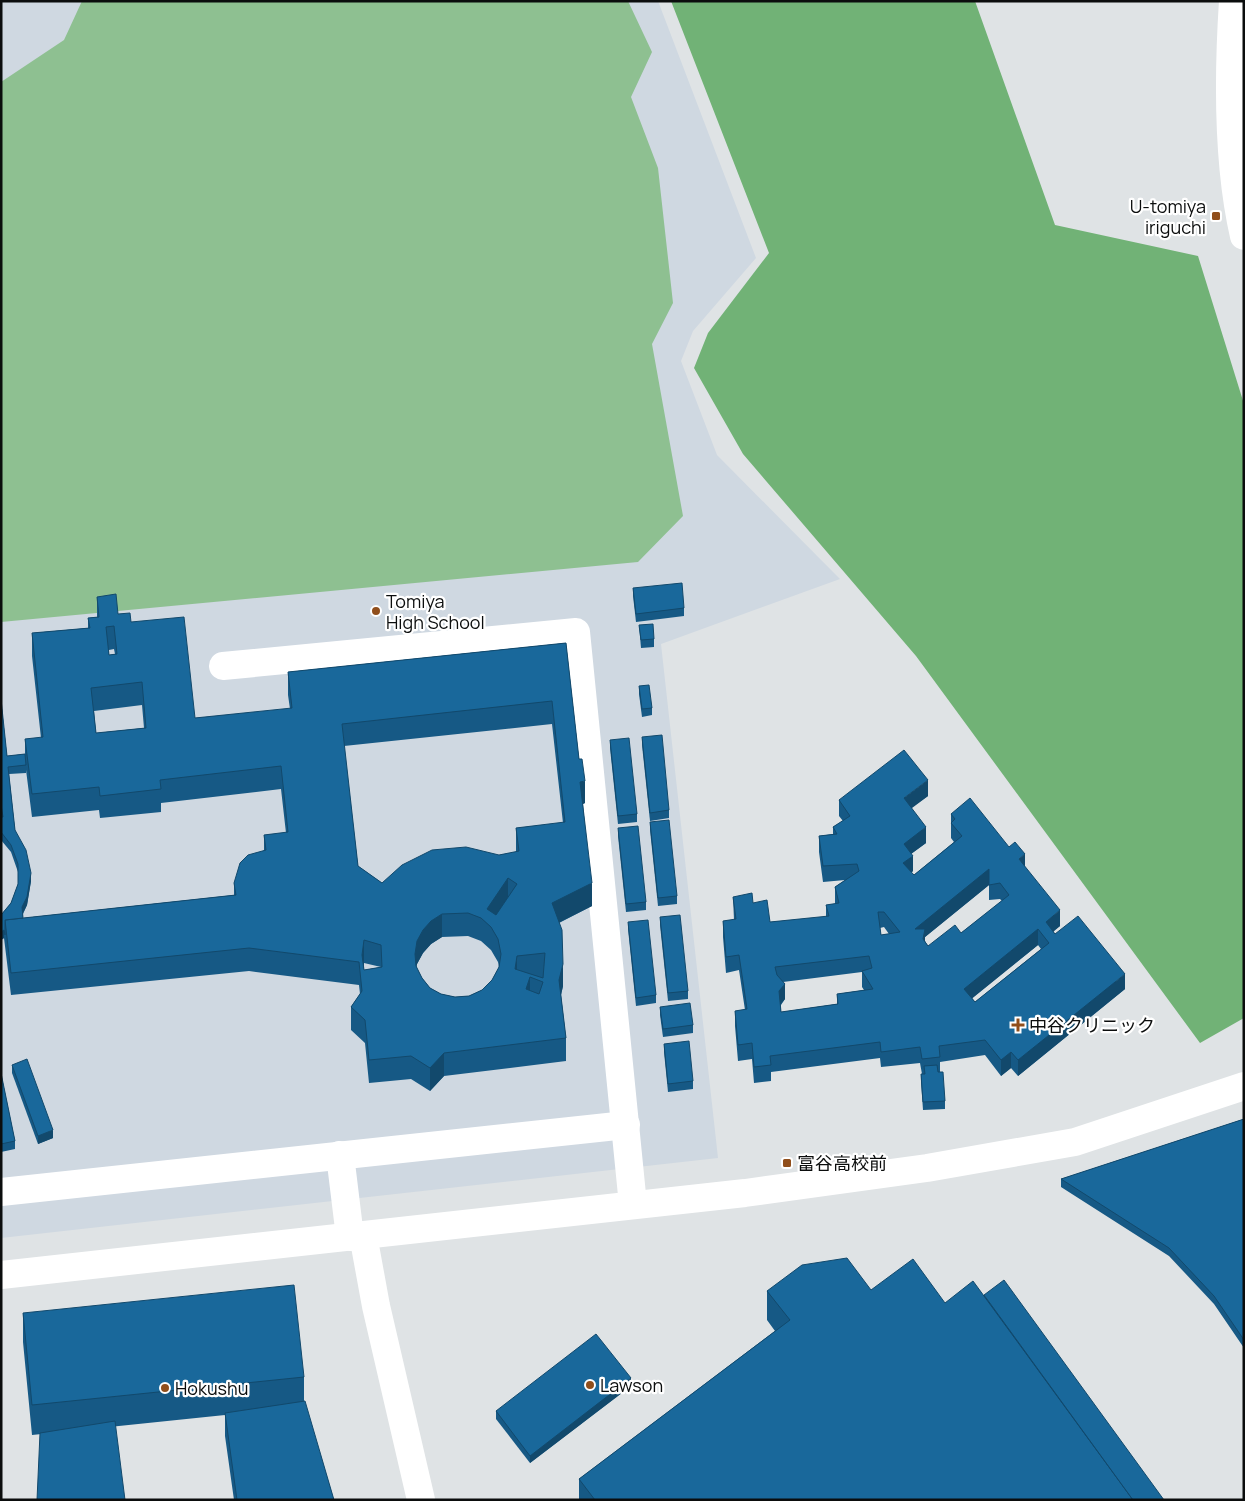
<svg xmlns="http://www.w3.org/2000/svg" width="1245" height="1501" font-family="Manrope,'Noto Sans JP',sans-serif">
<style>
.built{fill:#cfd8e1}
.green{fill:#8ec091}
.forest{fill:#71b276}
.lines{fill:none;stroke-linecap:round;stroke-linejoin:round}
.minor{stroke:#fff;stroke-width:28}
.wall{fill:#165985;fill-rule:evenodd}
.shaded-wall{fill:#12496c}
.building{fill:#19689b;stroke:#12496c;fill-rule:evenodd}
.poi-dot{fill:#904e1b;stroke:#fff;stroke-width:2}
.labels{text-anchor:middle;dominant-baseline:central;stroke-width:4.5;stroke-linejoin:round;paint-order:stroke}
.poi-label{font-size:18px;fill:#0b0d0d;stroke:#fff;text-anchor:start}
</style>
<rect width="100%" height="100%" fill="#dfe3e5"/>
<!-- built -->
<path class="built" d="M1,1h657l98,257 -63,73 -12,30 36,94 123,124 -179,65 57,514 -717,80z"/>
<!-- green -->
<path class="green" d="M82,1h546l24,51 -21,45 27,71 15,135 -21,41 31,172 -45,46 -637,60v-540l63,-42z"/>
<!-- forest -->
<path class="forest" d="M671,1h304l80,224 143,31 46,148v614l-44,25 -284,-387 -173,-202 -49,-86 14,-35 61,-80z"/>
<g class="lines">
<!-- minor -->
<g class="minor">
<path d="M1233,1c-5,76 -6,161 11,235"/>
<path d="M223,666l353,-34 57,573"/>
<path d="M340,1155l10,82"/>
<path d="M1,1192l625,-67"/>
<path d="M363,1235l13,71 45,194"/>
<path d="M1,1275l744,-82 182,-25 148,-26 169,-56"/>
</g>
</g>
<!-- wall -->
<g class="wall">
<path d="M633,588l51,20v8l-48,6 -3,-26z"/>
<path d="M97,597l21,17 13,8 64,96 95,-9 -2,-14v-23l278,-29 13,116 6,44 -2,1 9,102 -33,17 4,63 -2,9 5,43v23l-122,15 -14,15 -19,-12 -42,4 -4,-40 -14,-13v-23l9,-13 -1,-9 -110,-14 -238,24 -7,-57 -3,2v-25l10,-12 7,-19v-12l-7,-20 -10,-12v-141l6,57 18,-2v-15l16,-1 -9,-82v-23l56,-5v-10l9,-1zM114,649l1,5 -6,1v-5zM142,705l2,23 -48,5 -2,-22zM552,724l11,99 -47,5v24l-17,3 -117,28 -24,-17 -14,-120zM26,770l6,47 67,-7 1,8 61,-6v-9l120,-14 5,44 -22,2v15l-30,33v12l-211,23v-4l4,-9 4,-24 -16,-51 -6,-56 17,-1zM468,936l13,5 10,9 7,12 1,5 -7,13 -10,10 -13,6 -14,1 -14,-3 -11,-6 -8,-10 -6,-12 1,-2 6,-11 8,-9 11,-7zM364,963l17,4 -17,3z"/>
<path d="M639,625l15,14v8l-13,1z"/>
<path d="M639,686l13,22v7l-10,2 -3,-23z"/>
<path d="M642,737l27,73v8l-19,3 -8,-76z"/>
<path d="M610,740l27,74v8l-19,2 -8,-76z"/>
<path d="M928,796l-17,12 15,35 -15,11 2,17 -2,2 3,2 40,-33 -3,-4v-24l74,53 35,59 -7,5 2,3 70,55 -107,87 -7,-8 -10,8 -16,-21 -45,7v10l5,29v8l-22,1 -2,-28v-8h1l-2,-11 -39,4 -1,-9 -109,14v9l-17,2 -2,-24 -14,2 -3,-35v-15l10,-1 -6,-40 -13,3 -3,-36v-16l11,-1 -1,-23 20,6 17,19 56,-5v-12l9,-1v-17l10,-7 -22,2 -4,-30v-16l14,-2v-7l10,-6 -4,-5v-16zM989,885v15l11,-1 2,2 -41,32 -33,13 -3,-5v-4zM884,927l5,7 -8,1 -1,-7zM1038,945l3,4 -66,53 -3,-4zM862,972v15l2,3 -27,4v10l-56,8v-7l4,-6 -2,-17z"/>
<path d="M650,822l27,74v8l-19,2 -8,-76z"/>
<path d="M618,828l28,74v8l-20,2 -8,-76z"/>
<path d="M660,917l28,74v8l-20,2 -8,-76z"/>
<path d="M628,922l28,73v8l-20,3 -8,-77z"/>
<path d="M660,1007l33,18v8l-30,4 -3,-22z"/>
<path d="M664,1044l29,37v8l-25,3 -4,-40z"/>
<path d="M12,1065l41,73 -15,6 -26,-71z"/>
<path d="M1,1073l14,68v8l-14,3z"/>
<path d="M1244,1119v229l-30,-44 -45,-48 -108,-69v-8z"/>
<path d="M871,1290l74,13 39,-8 180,205h-585v-21l196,-148 -8,-11v-29z"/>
<path d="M23,1313l281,64v25l30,98h-100l-9,-64v-21l-193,20 -9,-93z"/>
<path d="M631,1386l-101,77 -34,-44v-8z"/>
</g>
<!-- shaded-wall -->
<g class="shaded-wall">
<path d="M928,780v16l-24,18v-16z"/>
<path d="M585,781v22l-5,2v-23z"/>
<path d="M926,827v16l-22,16v-15z"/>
<path d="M1025,854v16l-6,-11z"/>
<path d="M913,856v15l-10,7v-15z"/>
<path d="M989,869v16l-64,52v8l-10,-16z"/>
<path d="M31,873v8l-4,24 -5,10v-8z"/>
<path d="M508,878v23l-17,26 -4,-18z"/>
<path d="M592,883v23l-40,20v-23z"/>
<path d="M1060,910v16l-14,12v-16z"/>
<path d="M442,914v23l-11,7 -8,9 -6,11 -2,13v-23l2,-13 6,-11 8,-9z"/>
<path d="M1038,929v16l-74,60v-16z"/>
<path d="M4,930v8l-3,2v-8z"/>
<path d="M364,940v23l-2,15v-23z"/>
<path d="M517,956v23l-2,-10z"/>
<path d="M563,964v22l-4,17v-23z"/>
<path d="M1125,974v15l-107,87v-16z"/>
<path d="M530,977v23l-4,-11z"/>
<path d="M785,984v15l-6,7v-15z"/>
<path d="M1011,1052v16l-10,8v-16z"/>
<path d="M444,1053v23l-14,15v-23z"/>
<path d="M53,1130v8l-15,6v-8z"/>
<path d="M631,1378v8l-101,77v-7z"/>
</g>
<!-- building -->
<g class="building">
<path d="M682,583l2,25 -48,6 -3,-26z"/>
<path d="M116,594l2,20 12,-1 1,9 53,-5 11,101 97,-10 -4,-36 278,-29 13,116h3l3,22 -5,1 12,101 -40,20 10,27 1,34 -4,16 7,58 -122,15 -14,15 -19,-12 -42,4 -4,-40 -14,-13 11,-16 -3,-29 -110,-14 -238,25 -6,-53 231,-25 -2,-12 6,-20 8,-8 18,-5 -2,-15 24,-3 -7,-66 -121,14 1,9 -61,7 -1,-9 -67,7 -7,-55 18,-2 -11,-104 58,-5 -2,-10 11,-1 -2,-20zM114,626l3,28 -8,1 -3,-28zM142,682l4,46 -50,5 -5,-45zM552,701l13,121 -49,6 3,23 -20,4 -33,-8 -34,3 -30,15 -20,18 -24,-17 -16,-142zM508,878l9,6 -21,31 -9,-6zM468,913l13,5 10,9 7,12 3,15 -2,13 -7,13 -10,10 -13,6 -14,1 -14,-3 -11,-6 -8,-10 -6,-12 -1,-12 2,-13 6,-11 8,-9 11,-7zM364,940l17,5 1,22 -18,3 -2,-15zM545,953l-2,25 -28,-9 2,-13zM530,977l13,5 -4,12 -13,-5z"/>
<path d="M653,624l1,15 -13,1 -2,-15z"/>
<path d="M649,685l3,23 -10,1 -3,-23z"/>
<path d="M1,699l6,57 18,-2 1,11 -18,2 7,63 11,20 5,23 -4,24 -5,10 1,11 -18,2v15l-1,-5 -3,2v-17l10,-12 7,-19v-20l-7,-19 -10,-13v-15h2l-2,-12z"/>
<path d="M662,735l7,75 -19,3 -8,-76z"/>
<path d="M629,738l8,76 -19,2 -8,-76z"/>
<path d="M904,750l24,30 -24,18 22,29 -22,17 9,12 -10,7 11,12 48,-39 -11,-13 4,-4 -4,-5 19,-16 39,49 6,-5 10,12 -6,5 41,51 -14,12 9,12 23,-18 47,58 -107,86 -7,-8 -10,8 -16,-20 -46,6 1,11 -18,2 -2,-12 -39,5 -1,-10 -110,14 1,9 -17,2 -2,-24 -14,2 -3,-34 12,-2 -8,-54 -13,2 -3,-36 13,-2 -3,-22 19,-4 1,10 14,-3 3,22 59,-6 -3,-11 13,-2 -4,-16 24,-16 -2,-7 -34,2 -4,-30 18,-2 -4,-7 17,-11 -11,-16zM989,869v16l11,-2 9,12 -48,38 -6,-8 -27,21 -5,-7 2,-10h-10zM878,912h6l16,20 -19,3zM1038,929l11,14 -74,59 -11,-13zM869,956l3,12 -10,3 11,18 -36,5 1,10 -57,8 -2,-21 6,-7 -8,-9 -2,-8z"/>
<path d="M669,820l8,76 -19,2 -8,-76z"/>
<path d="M638,826l8,76 -20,2 -8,-76z"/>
<path d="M680,915l8,76 -20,2 -8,-76z"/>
<path d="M648,920l8,75 -20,3 -8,-76z"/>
<path d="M690,1003l3,22 -30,4 -3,-22z"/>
<path d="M689,1041l4,40 -25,3 -4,-40z"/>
<path d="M27,1059l26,71 -15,6 -26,-71z"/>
<path d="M937,1065l1,7h5l2,29 -22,1 -2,-28h4l-1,-8z"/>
<path d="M1,1073l14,68 -14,3z"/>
<path d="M1244,1119v221l-30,-44 -45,-48 -108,-69z"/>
<path d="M847,1258l24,32 42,-31 32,44 28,-22 160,219h-538l-16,-21 211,-159 -23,-29 35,-26z"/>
<path d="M1004,1280l160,220h-31l-149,-205z"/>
<path d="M294,1285l10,92 -272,28 -9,-92z"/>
<path d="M596,1334l35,44 -101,78 -34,-45z"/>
<path d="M305,1401l29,99h-97l-12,-87z"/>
<path d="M115,1421l10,79h-88l3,-67z"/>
</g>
<!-- markers -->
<g class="poi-dot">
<rect x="1211" y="211" width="10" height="10" rx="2.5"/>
<circle cx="376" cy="611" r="5"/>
<path d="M1015.5 1017.5h5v5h5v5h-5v5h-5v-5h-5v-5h5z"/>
<rect x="782" y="1158" width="10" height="10" rx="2.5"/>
<circle cx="590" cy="1385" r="5"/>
<circle cx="165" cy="1388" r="5"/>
</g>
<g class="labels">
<!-- poi labels -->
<g class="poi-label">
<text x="1206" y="206" text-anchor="end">U-tomiya<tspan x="1206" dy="21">iriguchi</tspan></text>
<text x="386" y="601">Tomiya<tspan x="386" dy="21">High School</tspan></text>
<text x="1029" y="1025">中谷クリニック</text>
<text x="797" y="1163">富谷高校前</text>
<text x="600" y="1385">Lawson</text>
<text x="175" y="1388">Hokushu</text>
</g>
</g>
<!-- border -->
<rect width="1245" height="1501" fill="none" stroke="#0b0d0d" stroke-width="5"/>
</svg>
